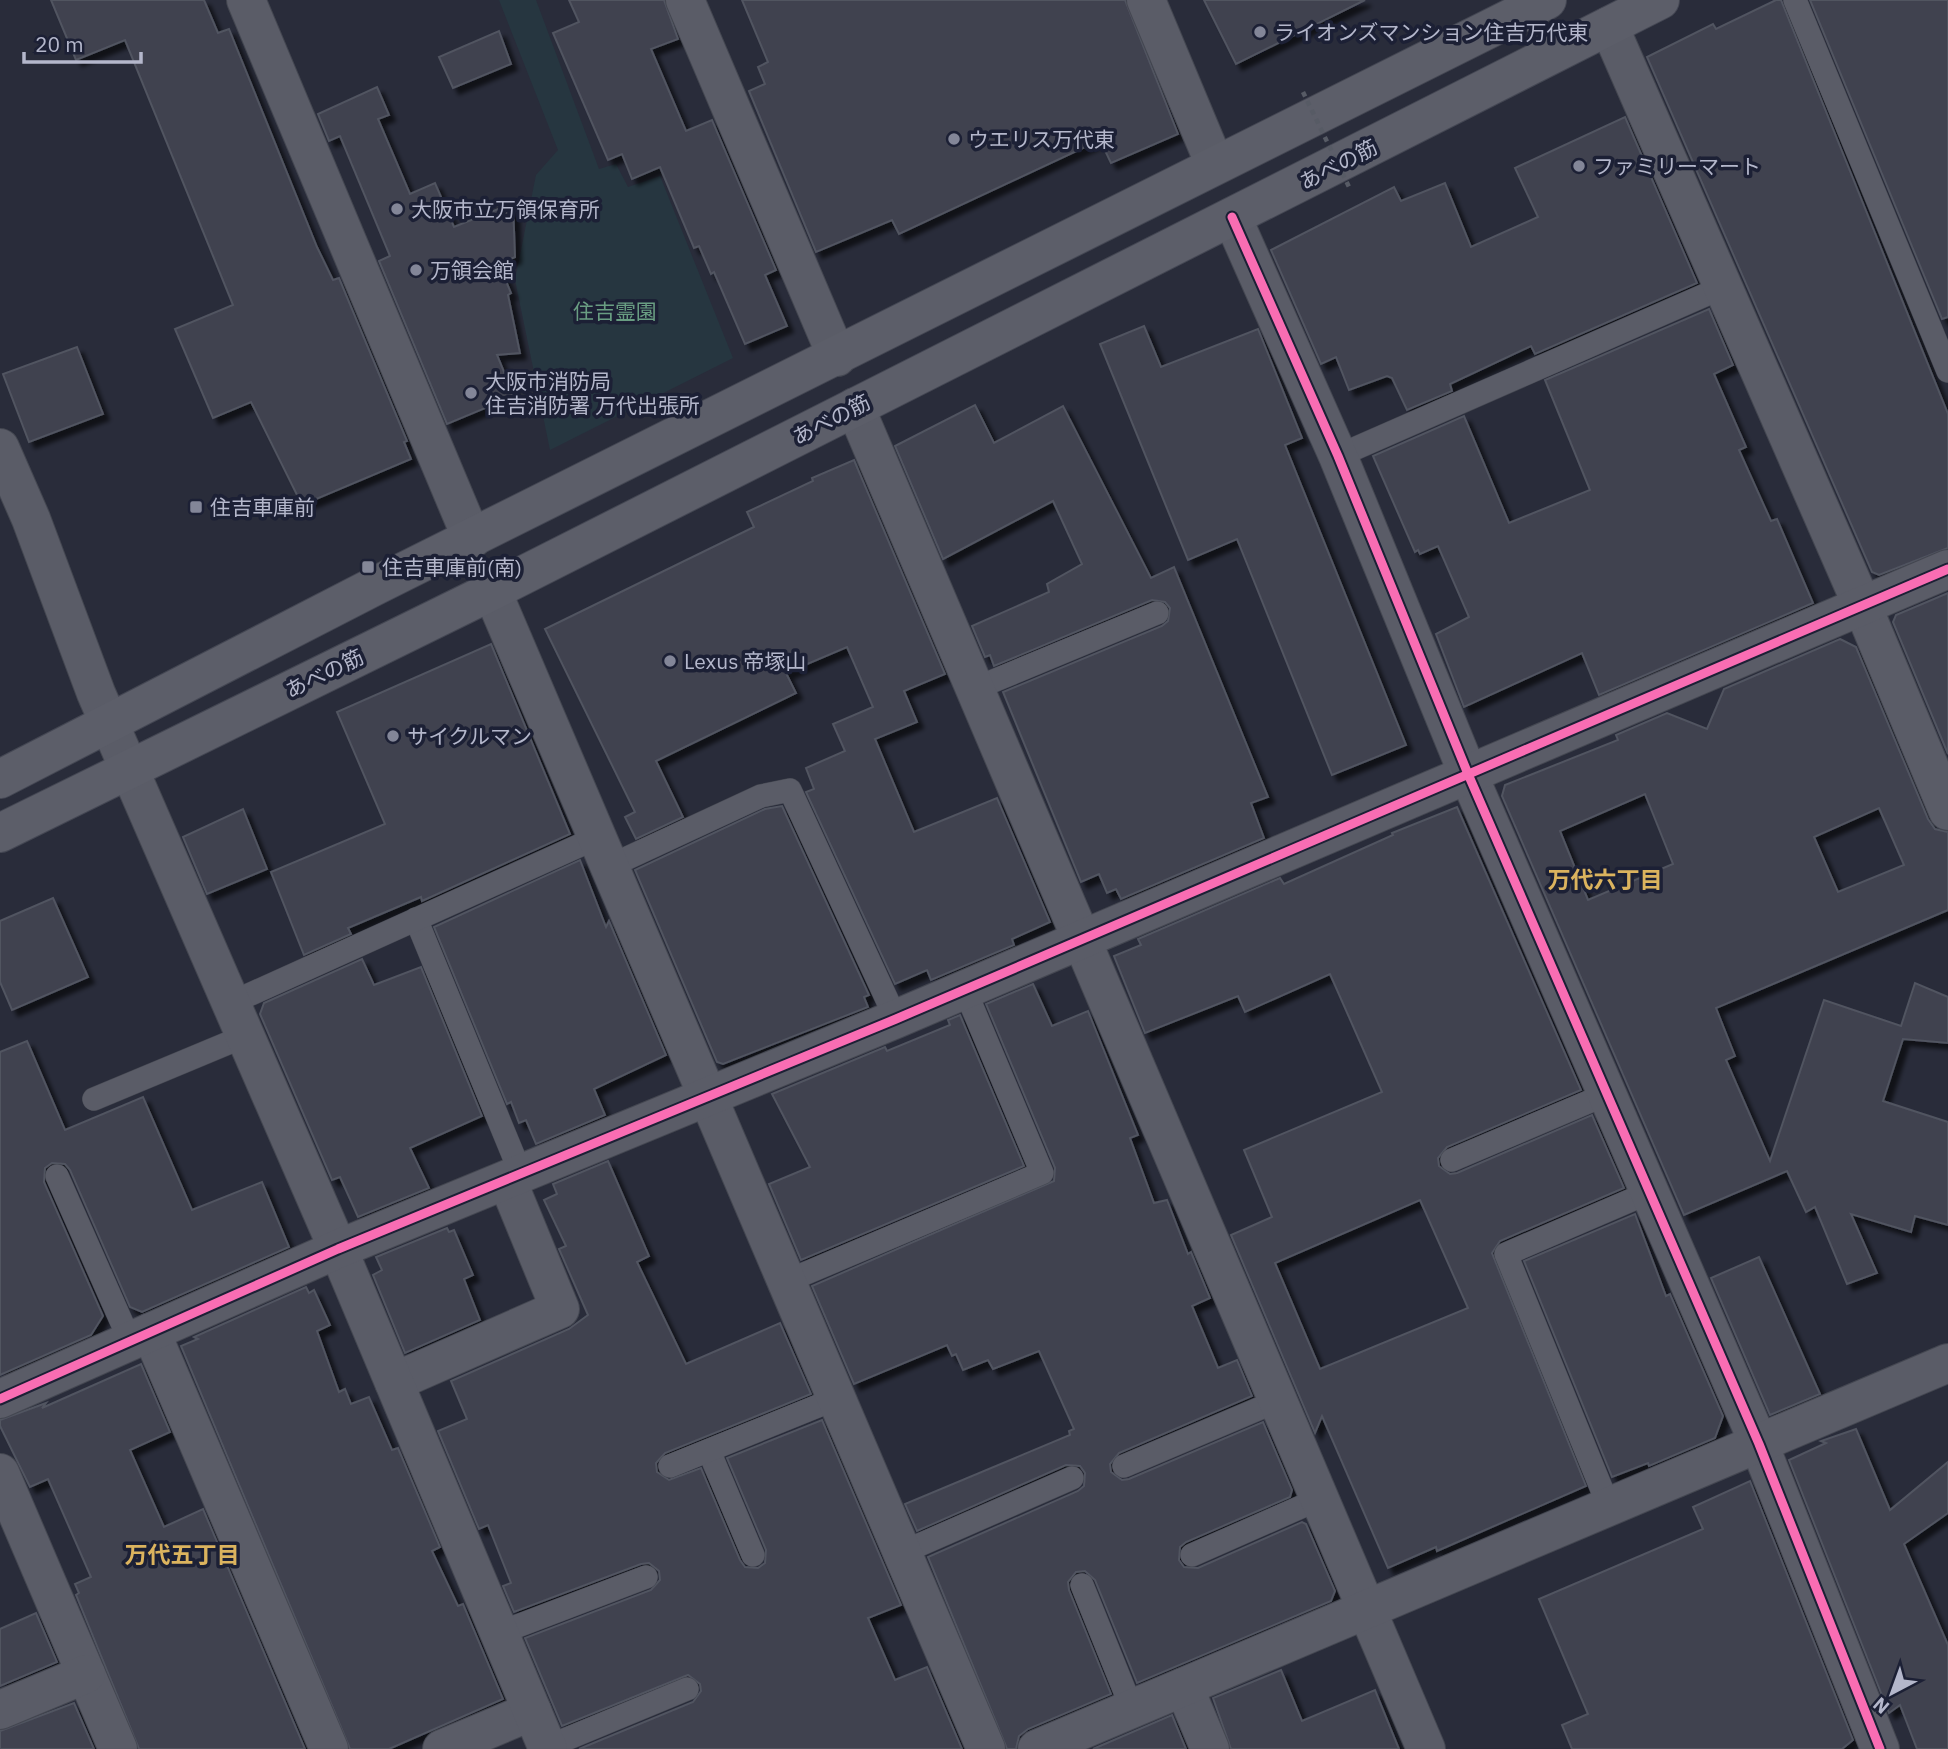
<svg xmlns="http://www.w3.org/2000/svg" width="1948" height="1749" font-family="'IBM Plex Sans','Noto Sans JP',sans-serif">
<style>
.green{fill:#263640}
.building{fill:#40424f;stroke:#515461;stroke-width:2;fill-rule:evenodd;filter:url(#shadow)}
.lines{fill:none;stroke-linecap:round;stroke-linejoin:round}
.service-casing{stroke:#444751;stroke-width:24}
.minor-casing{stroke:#444751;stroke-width:40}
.tertiary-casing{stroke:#444751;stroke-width:40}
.primary-casing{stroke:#444753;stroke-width:40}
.service{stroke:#5a5c67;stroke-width:23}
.minor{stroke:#5a5c67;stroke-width:38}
.tertiary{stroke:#5a5c67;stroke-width:38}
.primary{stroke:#5c5e69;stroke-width:38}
.path-bridge{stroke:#575b65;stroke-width:4.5;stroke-dasharray:5 5;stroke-linecap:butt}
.cycleway-casing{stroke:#1c2035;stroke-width:13}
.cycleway{stroke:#f96db3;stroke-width:9}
.poi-dot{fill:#838698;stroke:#1c2035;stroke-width:2.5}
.labels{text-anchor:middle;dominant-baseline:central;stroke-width:7;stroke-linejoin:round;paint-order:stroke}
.poi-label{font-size:21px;fill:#b4b7cb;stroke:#1c2035;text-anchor:start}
.street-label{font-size:21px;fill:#b4b7cb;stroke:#1c2035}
.park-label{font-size:21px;fill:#699d82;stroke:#1c2035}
.neighbourhood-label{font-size:23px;font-weight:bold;fill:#dbb35e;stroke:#1c2035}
</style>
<defs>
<filter id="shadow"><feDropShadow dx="6" dy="6" stdDeviation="2" flood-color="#0009"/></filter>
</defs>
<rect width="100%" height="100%" fill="#292c3a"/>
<!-- green -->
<path class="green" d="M499,0h37l63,169 17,-5 12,23 32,-11 73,182 -183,92 -35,-170 21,-105 22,-25z"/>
<!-- building -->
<g class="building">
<path d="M51,0h153l14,33 11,-4 88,218 16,33 6,-2 68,163 -3,1 7,17 -109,46 -51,-103 -38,16 -38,-89 58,-24 -108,-265 -49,20z"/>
<path d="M569,0h95l14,39 -27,10 35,82 26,-11 64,150 -11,5 22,51 -42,18 -31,-72 -3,2 -12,-28 -5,2 -34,-81 -28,12 -10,-25 -14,6 -55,-127 26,-11z"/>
<path d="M742,0h383l53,134 -67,29 -11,-23 -201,94 -7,-14 -76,32 -67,-161 16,-7 -7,-17 10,-5z"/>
<path d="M1204,0h161l-129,64z"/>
<path d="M1776,0h5l167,414v134l-69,27 -7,-3 -225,-515 66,-33 3,5z"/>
<path d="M1810,0h138v317l-6,2z"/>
<path d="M499,31l12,33 -58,24 -14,-31z"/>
<path d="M377,87l12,28 -11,4 32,75 25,-11 19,44 59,-24 2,54 -16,7 12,29 -3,2 12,58 -23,2 17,41 -67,28 -68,-163 11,-5 -50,-120 -11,5 -11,-27z"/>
<path d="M1625,117l72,166 -162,71 -4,-8 -81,38 2,7 -45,19 -15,-32 -5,-2 -38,14 -13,-33 -15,7 -50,-114 123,-63 7,14 44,-18 26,64 67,-30 -23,-49z"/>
<path d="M1709,309l24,56 -19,9 32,73 -7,3 32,71 6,-2 36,84 -214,92 -17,-42 -118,54 -28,-73 33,-17 -31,-71 -18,8 -2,-4 -3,2 -42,-96 91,-40 45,107 81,-33 -45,-110z"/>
<path d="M1144,326l17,41 97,-38 44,109 -17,7 121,300 -74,30 -95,-236 -49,21 -88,-216z"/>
<path d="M77,347l26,67 -74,28 -26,-68z"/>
<path d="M975,405l19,38 69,-37 88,172 23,-11 94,230 -17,6 13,35 -143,61 -5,-10 -9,4 -8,-19 -18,8 -78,-190 159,-66 6,-5 2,-13 -5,-6 -13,-2 -158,66 -4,-11 -5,2 -13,-31 77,-34 -2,-8 35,-20 -29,-63 -110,58 -48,-113z"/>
<path d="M854,460l91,214 -41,17 13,31 -42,17 39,93 83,-34 53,124 -38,17 2,6 -83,35 -4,-10 -32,14 -89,-192 8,-3 -8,-21 39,-17 -12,-27 40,-17 -26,-60 -61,26 10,20 -140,68 27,56 -47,22 -11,-22 10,-5 -90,-183 209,-102 -7,-15 66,-31 -1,-3z"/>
<path d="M1948,593v161l-55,-132 3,-7z"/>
<path d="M1840,639l16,8 72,172 7,10 13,3v78l-232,98 19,48 -9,4 44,101 54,-161 77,26 14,-43 33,14v46l-45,-4 -20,62 65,21v103l-33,-9 -4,16 -60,-18 26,59 -30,11 -32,-77 -9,5 -19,-41 -103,44 -182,-419 3,-11 113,-45 -2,-5 51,-22 40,16 17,-40zM1645,794l28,70 -85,36 -28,-69zM1879,808l25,57 -66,27 -24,-55z"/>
<path d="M491,644l79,190 -148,67 -1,-4 -73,31 3,6 -47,21 -33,-83 114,-48 -48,-112z"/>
<path d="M782,806l87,189 -5,2 4,10 -145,57 -6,-2 -82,-192 130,-61z"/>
<path d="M1457,807l124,283 -134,57 -9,11 1,8 11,8 7,-1 135,-58 32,73 -124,53 -8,12 94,233 -149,65 -1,-4 -48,21 -66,-152 -7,17 -84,-198 41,-18 -28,-67 138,-58 -52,-118 -85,38 -7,-16 -93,37 -31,-77 27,-11 -3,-6 142,-61 4,6 109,-49 -1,-2zM1420,1200l48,108 -148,61 -45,-106z"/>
<path d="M243,809l24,60 -60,25 -24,-57z"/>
<path d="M580,860l26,67 3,-6 57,134 -72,34 11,26 -69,29 -10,-24 -7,3 -8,-21 -4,2 -73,-177z"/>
<path d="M53,898l35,79 -76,33 -12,-28v-61z"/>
<path d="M362,959l12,26 47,-18 61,149 -72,32 19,40 -71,29 -18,-40 -8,3 -72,-166 4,-11z"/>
<path d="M1033,984l19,42 36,-15 50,124 -8,3 24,65 13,-3 21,54 3,-2 19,46 -18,8 26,62 19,-8 15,36 -133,57 -9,11 1,8 11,8 7,-1 134,-57 29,68 -2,7 -104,45 -6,5 -1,13 5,7 14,1 104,-46 4,2 29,67 -4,10 -194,82 -42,-103 -10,-9 -9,1 -8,10 1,8 42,104 -83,35 -9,7 -3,13h-9l-79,-192 150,-66 6,-5 1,-13 -5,-7 -14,-1 -149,66 -12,-27 165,-69 -1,-4 5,-2 -35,-78 -46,18 -5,-9 -25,10 -7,-16 -4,2 -5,-11 -93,39 -42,-98 242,-105 1,-13 -69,-164z"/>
<path d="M960,1015l64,151 -223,94 -32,-76 41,-17 -38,-73 113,-47 2,4 63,-26 -2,-5z"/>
<path d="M27,1041l38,89 78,-33 49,113 70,-28 27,65 -147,65 -12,-5 -60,-137 -5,-6 -13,-1 -7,5 -1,14 59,134 -12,19 -91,40v-323z"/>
<path d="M608,1161l41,95 -12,6 49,102 94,-41 31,71 -146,59 -9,10 1,9 12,8 32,-12 39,92 5,7 13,1 7,-5 1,-13 -39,-92 95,-38 79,185 -33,13 27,62 32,-13 35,82h-383l114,-47 8,-11 -1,-7 -12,-9 -126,51 -37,-88 126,-48 9,-10 -1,-9 -10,-8 -8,1 -127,48 -11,-26 8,-3 -23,-58 -9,4 -41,-98 29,-12 -16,-38 118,-52 19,-14 -29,-66 7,-3 -22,-46 13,-6 -4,-10z"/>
<path d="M1635,1214l31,82 4,-2 53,122 -8,22 -66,28 -1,-3 -36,14 -88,-216z"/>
<path d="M447,1228l2,4 5,-2 19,45 -9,4 16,41 -75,33 -32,-78 9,-5 -6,-13z"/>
<path d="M1759,1257l61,137 -50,21 -59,-137z"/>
<path d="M306,1287l3,6 5,-3 16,35 -13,6 22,61 6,-3 6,15 18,-7 23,53 6,-2 42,99 -8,4 26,55 5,-2 40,95 -114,50h-39l-169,-403 17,-7 -4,-2z"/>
<path d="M141,1364l29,68 -40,18 34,77 39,-18 102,240h-166l-63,-154 3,-2 -4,-9 16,-7 -43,-98 -18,8 -30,-61v-6l46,-17 -4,5z"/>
<path d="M1856,1429l34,81 58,-48v51l-44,31 44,101v104h-31l-17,-44 -11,8 -100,-253 37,-17 -5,-2z"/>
<path d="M1750,1481l103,259 -11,9h-270l-10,-24 26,-11 -49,-115 164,-70 -10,-22z"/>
<path d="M36,1613l21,49 -57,24v-57z"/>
<path d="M1281,1670l21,51 73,-31 24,59h-168l-18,-51z"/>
<path d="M74,1703l20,46h-94v-18z"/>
<path d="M1172,1715l14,34h-93z"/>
</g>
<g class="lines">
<!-- service casing -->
<g class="service-casing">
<g id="service">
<path d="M1795,0l153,371"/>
<path d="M1338,456l383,-168"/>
<path d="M974,689l183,-76"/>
<path d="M608,867l153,-71 29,-6 106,229"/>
<path d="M416,919l105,255"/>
<path d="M231,1003l365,-165"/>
<path d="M94,1099l151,-63"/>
<path d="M1452,1160l155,-66"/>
<path d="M57,1176l73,165"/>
<path d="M785,1282l257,-109 -77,-183"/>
<path d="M709,1451l44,104"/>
<path d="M670,1466l165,-67"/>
<path d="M1124,1466l153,-65"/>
<path d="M1609,1507l-103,-253 144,-62"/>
<path d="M901,1553l171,-75"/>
<path d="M1192,1555l127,-56"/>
<path d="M1082,1585l50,124"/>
<path d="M499,1633l147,-56"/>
<path d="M547,1747l140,-58"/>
</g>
</g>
<!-- minor casing -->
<g class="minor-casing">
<g id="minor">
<path d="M246,0l226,539"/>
<path d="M685,0l152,357"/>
<path d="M1146,0l69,165"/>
<path d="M1609,26l253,579 86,206"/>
<path d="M1232,217l106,239 130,318 291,670 121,305"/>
<path d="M855,407l571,1342"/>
<path d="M492,591l494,1158"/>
<path d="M151,1332l178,417"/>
<path d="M394,1382l166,-73 -53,-129"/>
<path d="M0,1473l118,276"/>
<path d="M1184,1687l26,62"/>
<path d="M0,1710l86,-36"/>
<path d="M442,1749l90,-38"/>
<path d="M1037,1749l911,-386"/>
</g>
</g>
<!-- tertiary casing -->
<g class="tertiary-casing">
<g id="tertiary">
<path d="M0,448l31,71 65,174 242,556 210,500"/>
<path d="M0,1399l338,-150 558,-230 1052,-450"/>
</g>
</g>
<!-- primary casing -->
<g class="primary-casing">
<g id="primary">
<path d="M0,779l375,-193 1172,-586"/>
<path d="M0,833l492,-242 1168,-591"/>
</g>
</g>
<!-- service -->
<use href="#service" class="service"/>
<!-- minor -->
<use href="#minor" class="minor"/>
<!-- tertiary -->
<use href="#tertiary" class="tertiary"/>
<!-- primary -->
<use href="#primary" class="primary"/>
<!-- path-bridge -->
<path class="path-bridge" d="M1303,92l47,97"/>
<!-- cycleway casing -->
<g class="cycleway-casing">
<g id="cycleway">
<path d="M1232,217l106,239 130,318 291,670 121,305"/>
<path d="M0,1399l338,-150 558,-230 1052,-450"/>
</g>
</g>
<!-- cycleway -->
<use href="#cycleway" class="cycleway"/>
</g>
<!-- markers -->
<g class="poi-dot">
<circle cx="1260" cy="32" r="7"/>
<circle cx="954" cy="139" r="7"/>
<circle cx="1579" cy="166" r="7"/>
<circle cx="397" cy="209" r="7"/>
<circle cx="416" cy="270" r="7"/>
<circle cx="471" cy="393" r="7"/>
<rect x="189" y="500" width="14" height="14" rx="3.5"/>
<rect x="361" y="560" width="14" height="14" rx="3.5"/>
<circle cx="670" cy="661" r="7"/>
<circle cx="393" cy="736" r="7"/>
</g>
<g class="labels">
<!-- poi labels -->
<g class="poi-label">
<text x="1274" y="32">ライオンズマンション住吉万代東</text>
<text x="968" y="139">ウエリス万代東</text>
<text x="1593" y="166">ファミリーマート</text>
<text x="411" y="209">大阪市立万領保育所</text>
<text x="430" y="270">万領会館</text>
<text x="485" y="381">大阪市消防局<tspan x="485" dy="24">住吉消防署 万代出張所</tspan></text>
<text x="210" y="507">住吉車庫前</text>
<text x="382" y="567">住吉車庫前(南)</text>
<text x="684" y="661">Lexus 帝塚山</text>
<text x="407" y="736">サイクルマン</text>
</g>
<!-- street labels -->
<g class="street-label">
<text transform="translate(1338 164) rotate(-27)">あべの筋</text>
<text transform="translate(831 419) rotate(-27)">あべの筋</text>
<text transform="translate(324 673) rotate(-26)">あべの筋</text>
</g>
<!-- park labels -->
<g class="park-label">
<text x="615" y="311">住吉霊園</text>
</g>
<!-- neighbourhood labels -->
<g class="neighbourhood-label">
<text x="1605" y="879">万代六丁目</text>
<text x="182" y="1554">万代五丁目</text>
</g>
</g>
<!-- north arrow -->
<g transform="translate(1892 1693) rotate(221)" stroke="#1c2035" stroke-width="5" paint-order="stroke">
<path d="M0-5L12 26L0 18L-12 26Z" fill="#b4b7cb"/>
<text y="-10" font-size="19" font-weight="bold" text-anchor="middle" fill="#b4b7cb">N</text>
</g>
<!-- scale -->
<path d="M24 52v10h117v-10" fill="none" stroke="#b4b7cb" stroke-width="3.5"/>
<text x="35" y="52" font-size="21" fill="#b4b7cb" stroke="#1c2035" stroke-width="5" paint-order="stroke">20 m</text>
</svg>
